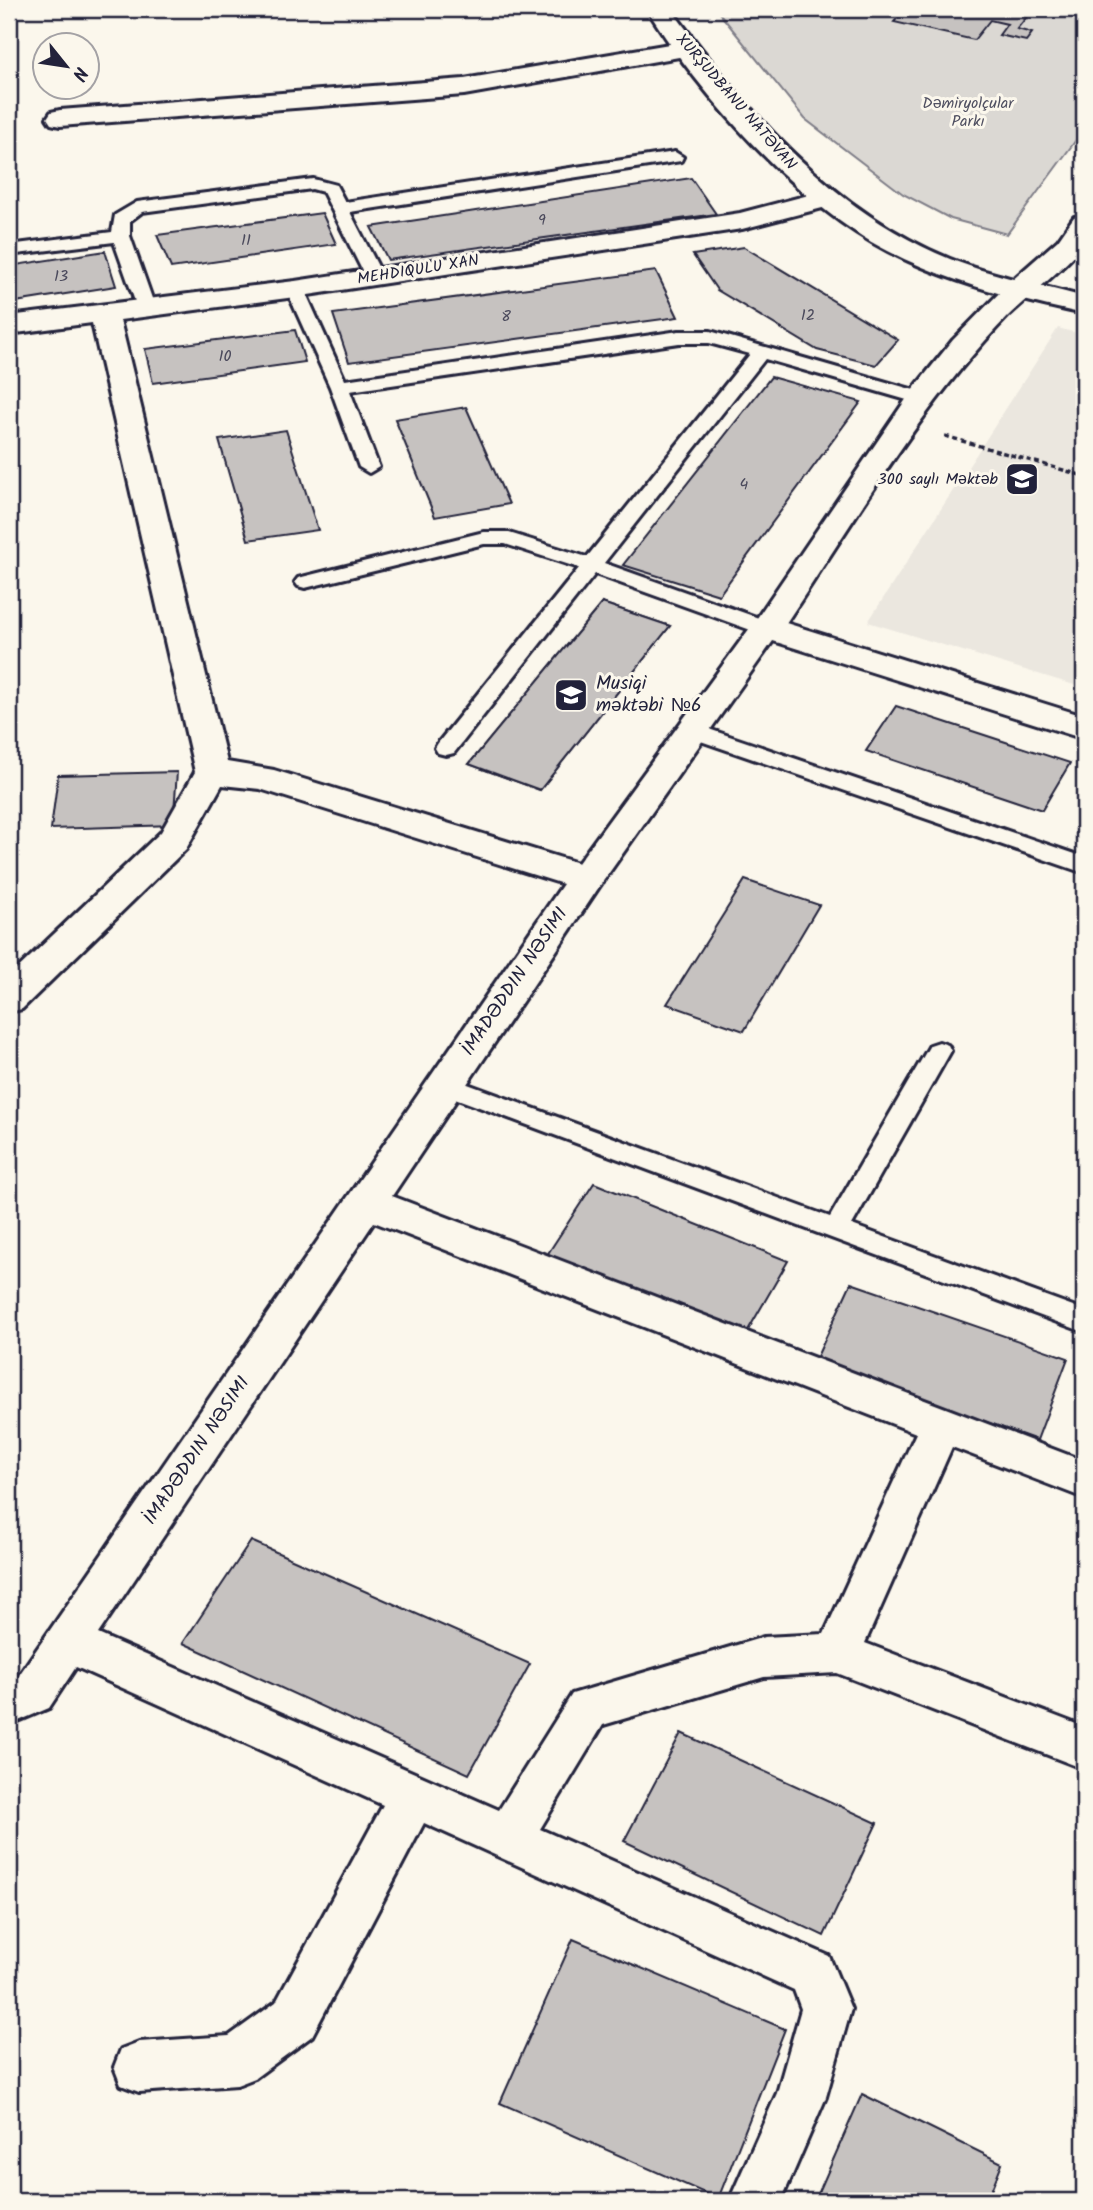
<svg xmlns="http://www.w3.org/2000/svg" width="1093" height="2210" font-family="Kalam,sans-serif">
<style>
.built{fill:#ebe7df}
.green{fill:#dbd8d3;stroke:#7e7d87;stroke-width:2}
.building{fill:#c6c2c0;stroke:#22223b;stroke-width:2}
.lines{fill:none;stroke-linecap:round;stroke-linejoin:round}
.lane-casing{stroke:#22223b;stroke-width:6}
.street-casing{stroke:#22223b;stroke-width:6}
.secondary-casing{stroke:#22223b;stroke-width:6}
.path{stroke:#22223b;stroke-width:3.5;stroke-dasharray:5 3.5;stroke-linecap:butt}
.lane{fill:#fbf7ec;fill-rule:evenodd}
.street{fill:#fbf7ec;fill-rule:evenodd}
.secondary{fill:#fbf7ec;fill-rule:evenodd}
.labels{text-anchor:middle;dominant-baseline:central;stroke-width:6;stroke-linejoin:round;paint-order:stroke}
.far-street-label{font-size:16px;fill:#22223b;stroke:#fbf7ec}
.far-park-label{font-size:16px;fill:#505061;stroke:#fbf7ec}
.number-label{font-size:16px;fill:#4b4a5c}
.far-poi-label{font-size:16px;fill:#22223b;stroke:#fbf7ec;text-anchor:end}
.poi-label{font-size:19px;fill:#22223b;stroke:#fbf7ec;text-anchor:start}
.street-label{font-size:19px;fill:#22223b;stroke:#fbf7ec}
</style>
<rect width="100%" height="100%" fill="#fbf7ec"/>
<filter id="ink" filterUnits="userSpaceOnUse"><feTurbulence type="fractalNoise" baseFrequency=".0143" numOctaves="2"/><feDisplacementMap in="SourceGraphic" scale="14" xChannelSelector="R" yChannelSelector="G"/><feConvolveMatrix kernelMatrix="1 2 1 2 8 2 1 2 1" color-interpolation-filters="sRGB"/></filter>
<g filter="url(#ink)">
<!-- built -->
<path class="built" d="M1058,328l26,7v353l-216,-66z"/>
<!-- green -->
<path class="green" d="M716,9h368v120l-77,105 -56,-15 -48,-25 -98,-75z"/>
<!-- building -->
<g class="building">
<path d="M894,9h139l-16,20 15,4 -6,8 -27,-6 8,-11 -17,-4 -16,20 -80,-18 7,-8z"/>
<path d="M691,178l25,36 -328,46 -17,-33z"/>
<path d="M322,213l14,31 -165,24 -14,-33z"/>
<path d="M744,247l154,93 -22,25 -59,-15 -100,-60 -24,-35z"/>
<path d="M105,251l11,35 -107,17v-37z"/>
<path d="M656,271l22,46 -329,45 -16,-48z"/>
<path d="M295,330l10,32 -152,21 -8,-34z"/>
<path d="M771,377l90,25 -142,193 -96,-30z"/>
<path d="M466,407l43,97 -74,13 -40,-98z"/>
<path d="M286,430l32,100 -70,10 -29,-100z"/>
<path d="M602,603l68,23 -130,164 -71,-26z"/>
<path d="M602,603l68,23 -130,164 -71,-26z"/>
<path d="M896,706l174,57 -28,47 -176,-59z"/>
<path d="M177,772l-4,53 -122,4 7,-54z"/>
<path d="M745,880l74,25 -75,126 -77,-27z"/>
<path d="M594,1183l194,78 -45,78 -198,-81z"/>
<path d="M851,1283l217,75 -31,82 -222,-79z"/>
<path d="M251,1541l279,123 -61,110 -286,-131z"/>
<path d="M681,1733l196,90 -53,113 -200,-95z"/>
<path d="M573,1939l212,90 -67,170 -218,-96z"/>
<path d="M862,2094l140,69 -15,38h-172z"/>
</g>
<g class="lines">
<!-- lane casing -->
<g class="lane-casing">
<g id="lane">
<path d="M675,152l8,5 -2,4 -331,51 33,64 -9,5 -9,-5 -42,-84 -11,-3 -170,23 -12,9v15l25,71 -9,5 -9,-5 -23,-65 -105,13v-10l103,-13 3,-17 22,-13 176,-23 23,6 9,17z"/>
<path d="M295,284l9,5 41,91 334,-49h31l218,63 2,4 -9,6 -156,-45 -161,204 169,60 3,5 -3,5h-14l-164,-59 -141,179 -8,2 -8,-2 -3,-5 3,-5 141,-175 -74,-24h-21l-179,44 -7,-2 -3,-4 3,-4 186,-46h22l81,25 163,-203 -41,-11h-30l-329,48 29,76 -10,6 -10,-6 -29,-80 -44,-98z"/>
<path d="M694,724l390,133v16l-398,-137 -3,-5 3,-5z"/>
<path d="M939,1042l9,3 3,6 -99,174 232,85v22l-648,-241 -3,-6 3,-6 9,-3 9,3 376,138 100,-172z"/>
</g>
</g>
<!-- street casing -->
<g class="street-casing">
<g id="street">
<path d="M687,41l9,3 4,5 -4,5 -232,41 -404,31 -9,-2 -4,-6 4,-6 9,-2 404,-31z"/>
<path d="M824,191l10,2 4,6 -4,6 -92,24 -447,68 -175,23 107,442 47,8 304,93 177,-242 156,-229 42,-52 57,-58 48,-42 16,-23 10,-2c0,8 2,19 0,27 -3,12 -63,61 -76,74 -88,91 -152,202 -222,307l298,93v23l-311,-98 -174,246 -207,309 692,265v37l-132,-51 -87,196 219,84v42l-247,-96 -73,4 -161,48 -63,104 289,127 22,53 -25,88 -45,104h-52l48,-108 24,-84 -7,-19 -370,-167 -112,213 -57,42 -18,7 -98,7 -18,-7 -7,-18 7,-18 18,-7 90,-6 47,-34 107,-197 -307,-138 -27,41 -40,17v-43l8,-4 546,-794 -303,-95 -38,-4 -36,64 -164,160 -13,3v-35l152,-145 34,-60 -103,-449 -83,11v-18l286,-35 445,-68zM374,1222l542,211 -92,201 -60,3 -192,57 -73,116 -401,-176z"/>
</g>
</g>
<!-- secondary casing -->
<g class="secondary-casing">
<path id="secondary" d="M647,9h24c76,102 159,201 279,250 43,17 90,26 134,38v17c-66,-14 -136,-32 -196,-63 -91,-47 -188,-156 -241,-242z"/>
</g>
<!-- path -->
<path class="path" d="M945,436l139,40"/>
<!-- lane -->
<use href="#lane" class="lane"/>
<!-- street -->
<use href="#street" class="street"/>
<!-- secondary -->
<use href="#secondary" class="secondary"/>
</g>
</g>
<!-- icons -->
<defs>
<g id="school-square" transform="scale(1.75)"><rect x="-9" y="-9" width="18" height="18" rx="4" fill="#22223b" stroke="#fbf7ec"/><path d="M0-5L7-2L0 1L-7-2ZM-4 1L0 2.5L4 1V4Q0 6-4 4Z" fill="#fff"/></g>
</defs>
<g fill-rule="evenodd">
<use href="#school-square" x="1022" y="479"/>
<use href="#school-square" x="571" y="695"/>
</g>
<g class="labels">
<!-- far-street labels -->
<g class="far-street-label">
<text transform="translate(736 102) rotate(49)">XURŞUDBANU NATƏVAN</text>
<text transform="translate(418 270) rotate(-9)">MEHDIQULU XAN</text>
</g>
<!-- far-park labels -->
<g class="far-park-label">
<text x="968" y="103">Dəmiryolçular<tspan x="968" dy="18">Parkı</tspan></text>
</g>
<!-- number labels -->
<g class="number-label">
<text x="542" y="220">9</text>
<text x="246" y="240">11</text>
<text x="61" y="276">13</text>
<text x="808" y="315">12</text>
<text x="506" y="316">8</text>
<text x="225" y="356">10</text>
<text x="744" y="484">4</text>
</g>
<!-- far-poi labels -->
<g class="far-poi-label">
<text x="998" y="479">300 saylı Məktəb</text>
</g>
<!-- poi labels -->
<g class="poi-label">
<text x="596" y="684">Musiqi<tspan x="596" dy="22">məktəbi №6</tspan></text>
</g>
<!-- street labels -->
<g class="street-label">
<text transform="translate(515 982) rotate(-56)">İMADƏDDIN NƏSIMI</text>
<text transform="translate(197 1451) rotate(-56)">İMADƏDDIN NƏSIMI</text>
</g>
</g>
<!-- margin -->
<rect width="1093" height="2210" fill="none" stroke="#fbf7ec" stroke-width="35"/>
<rect x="18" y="18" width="1058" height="2175" fill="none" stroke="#22223b" stroke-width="2.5" filter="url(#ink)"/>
<!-- north arrow -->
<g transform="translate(66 66) rotate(120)"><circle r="33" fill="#fbf7ec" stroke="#a4a2a5" stroke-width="2"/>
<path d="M0-5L12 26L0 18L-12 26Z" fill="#22223b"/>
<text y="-10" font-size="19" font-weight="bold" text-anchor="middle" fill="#22223b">N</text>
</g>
</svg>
